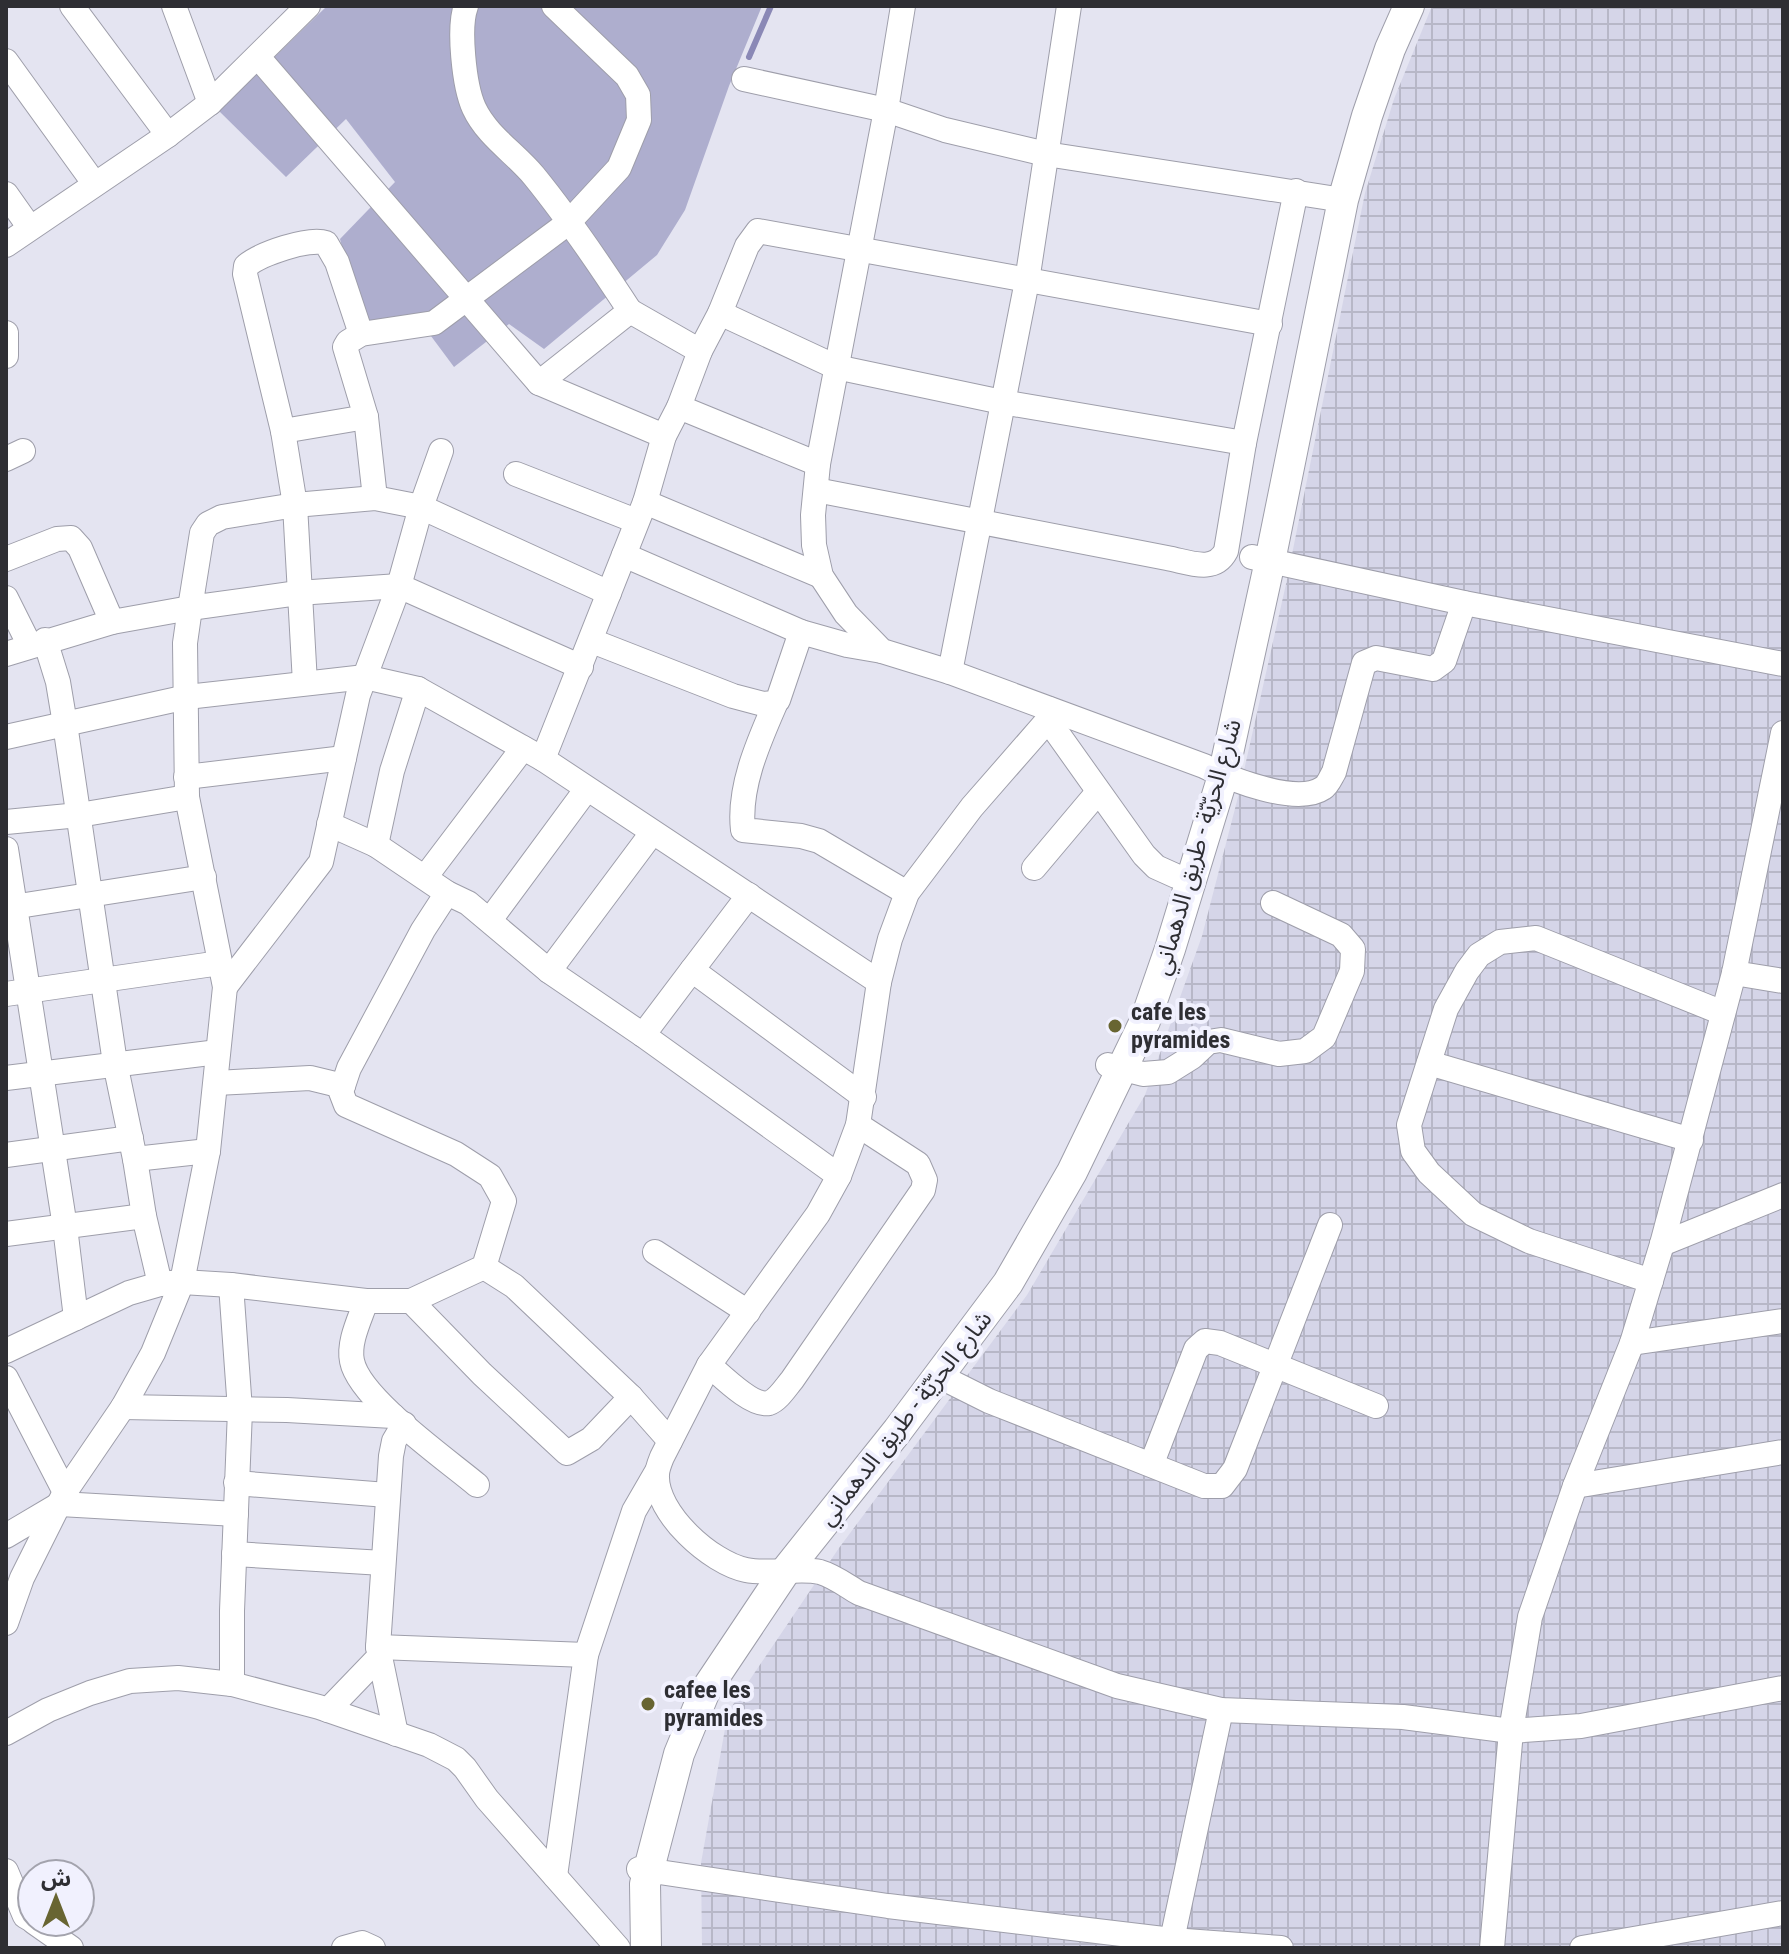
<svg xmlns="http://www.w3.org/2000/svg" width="1789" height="1954" font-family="'Roboto Condensed','Noto Sans Arabic',sans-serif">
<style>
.industrial{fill:url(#industrial-grid)}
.park{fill:#aeaece}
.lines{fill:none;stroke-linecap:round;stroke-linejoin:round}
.stream{stroke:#8a88b6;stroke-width:6}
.minor-casing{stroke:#9e9eaa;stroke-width:26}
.major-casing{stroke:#9e9eaa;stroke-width:32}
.minor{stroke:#fff;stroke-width:24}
.major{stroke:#fff;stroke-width:30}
.poi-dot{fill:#686532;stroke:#f1f1fe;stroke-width:3}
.labels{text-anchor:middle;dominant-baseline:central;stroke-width:8;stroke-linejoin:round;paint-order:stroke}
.street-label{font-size:24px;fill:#2e2e33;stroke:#f1f1fe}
.poi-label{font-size:24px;font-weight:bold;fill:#2e2e33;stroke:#f1f1fe;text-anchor:start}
</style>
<defs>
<pattern id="industrial-grid" width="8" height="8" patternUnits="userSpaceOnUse" patternTransform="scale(2)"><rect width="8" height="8" fill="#d5d5e8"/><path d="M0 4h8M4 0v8" fill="none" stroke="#b7b7c7"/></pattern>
</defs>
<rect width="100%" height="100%" fill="#e4e4f1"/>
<!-- industrial -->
<path class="industrial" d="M1432,6h351v1942h-1081l-1,-85 27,-151 111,-164 188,-253 118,-200 57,-159 36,-139 48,-213 79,-391 29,-94z"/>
<!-- park -->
<path class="park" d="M327,6h435l-33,80 -44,124 -28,45 -113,94 -35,-25 -55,43 -26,-35 -65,-2 -23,-91 55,-57 -49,-63 -60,58 -67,-66z"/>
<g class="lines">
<!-- stream -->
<path class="stream" d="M749,57l22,-51"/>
<!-- minor casing -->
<g class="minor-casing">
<g id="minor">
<path d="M72,6l96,129"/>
<path d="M174,6l36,97"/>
<path d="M466,6c-8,21 -2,80 8,102 13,28 41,45 60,68 35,43 66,89 96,135"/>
<path d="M903,6l-17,104 -68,354 -5,51 1,30 7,31 25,38 36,37 68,21 254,94c26,13 93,40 119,22 5,-3 8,-11 11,-16l30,-109 12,-5 57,11 11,-8 20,-58"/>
<path d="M258,57l281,326 125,53"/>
<path d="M6,61l88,122"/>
<path d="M744,79l142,31 59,20 101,24 297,46"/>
<path d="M6,194l24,34"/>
<path d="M6,245l162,-110 42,-32 98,-97"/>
<path d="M720,313l116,54 166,35 242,41"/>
<path d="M6,333v23"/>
<path d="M539,383l91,-72 70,40"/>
<path d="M679,407l139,57"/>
<path d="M283,431l83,-14"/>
<path d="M6,459l17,-8"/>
<path d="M516,474l120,47"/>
<path d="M816,490l351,68c22,4 47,16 59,-7l18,-108 52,-252"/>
<path d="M375,498l-9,-81 -21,-70 3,-5 13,-8 73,-11 134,-100 51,-55 20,-48 -1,-25 -11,-19 -73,-70"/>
<path d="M645,502l176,74"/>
<path d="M624,555l177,77"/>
<path d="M1252,557l212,46 319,61"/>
<path d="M6,559l51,-20 14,-1 9,10 32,74"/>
<path d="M6,598l24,48"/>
<path d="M45,640l13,42 7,42 50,339 20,96 9,57 16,68"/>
<path d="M592,641l141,55 30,8 11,-1 4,-3 23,-68 46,13 35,6"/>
<path d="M6,654l106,-32 78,-14 -5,35 2,154 38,190 -17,164 -26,131 -29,71 -30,54 -58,85 -43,86 -16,45"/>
<path d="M581,667l-182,-81 -101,7 -108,15 12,-75 6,-9 14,-7 73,-12 80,-7 46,9 188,86"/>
<path d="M950,672l77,-391 42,-275"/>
<path d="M305,683l-10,-178 -12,-74 -38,-157 1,-8c14,-12 63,-29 80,-23l11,19 24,72"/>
<path d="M776,702c-17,39 -38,85 -33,128l58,6 18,5 88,52"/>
<path d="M1049,709l-1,11 -76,87 -65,86 -17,46 -11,43 -21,143 -19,51 -21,38 -109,151 -47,92c-2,5 -5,12 -5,18 -2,38 54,88 89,95 24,5 54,-3 74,2 14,4 27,14 39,21l258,93 104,24 182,7 108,14 70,-5 202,-38"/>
<path d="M1048,720l96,135 12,12 20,9"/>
<path d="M6,737l181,-40 178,-20 53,12 125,70 336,223"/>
<path d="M543,759l102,-257 19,-66 15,-29 21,-56 20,-38 27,-67 11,-15 512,93"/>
<path d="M186,777l158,-19"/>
<path d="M6,822l73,-7 108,-18"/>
<path d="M329,824l47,21 71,48 21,10 81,68 94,64 196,141"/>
<path d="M376,845l16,-74 26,-82"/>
<path d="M6,849l59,378 11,91"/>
<path d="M1034,868l64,-76"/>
<path d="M426,876l97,-128"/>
<path d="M749,895l-57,75 172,127"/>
<path d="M6,908l198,-31"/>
<path d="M490,920l96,-130"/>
<path d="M549,971l103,-138"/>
<path d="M1734,973l49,8"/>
<path d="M225,987l96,-125 37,-167 41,-109 22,-79 20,-56"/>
<path d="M6,994l214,-31"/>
<path d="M643,1035l49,-65"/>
<path d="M1429,1063l262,77"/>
<path d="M1108,1065l35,9 25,-2 24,-15 16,-15 13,-2 58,14 26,-3 19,-14 28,-66 1,-22 -12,-14 -68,-32"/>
<path d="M6,1078l212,-26"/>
<path d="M216,1083l94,-5 33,8"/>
<path d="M6,1155l125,-17"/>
<path d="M135,1159l73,-8"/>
<path d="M6,1234l138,-18"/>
<path d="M1662,1244l121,-49"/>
<path d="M655,1252l93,60"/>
<path d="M484,1267l30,19 117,111 39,44"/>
<path d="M1651,1281l-122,-40 -56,-27 -44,-41 -16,-22 -4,-26 37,-116 21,-38 12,-16 21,-13 36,-4 187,75"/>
<path d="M231,1285l9,125 -8,201v73"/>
<path d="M366,1301c-6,18 -18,41 -14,60 7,37 94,98 125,124"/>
<path d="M411,1301l71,73 85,79 24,-14 40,-42"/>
<path d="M1632,1343l151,-22"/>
<path d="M6,1351l123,-58 31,-9 22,-2 49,3 135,16h45l73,-34 20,-66 -14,-25 -34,-22 -110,-49 -5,-13 8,-24 74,-138 24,-37"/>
<path d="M709,1365c12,10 43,42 60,38 9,-3 17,-16 23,-23l131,-190 2,-10 -7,-16 -60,-39"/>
<path d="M939,1376l50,25 215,85h18l13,-17 95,-244"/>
<path d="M6,1378l59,114"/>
<path d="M123,1407l164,3 106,6"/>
<path d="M1152,1463l44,-114 9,-8 15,2 156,63"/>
<path d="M236,1483l151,12"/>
<path d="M1575,1486l208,-34"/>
<path d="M6,1536l54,-32 176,10"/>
<path d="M234,1554l149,9"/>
<path d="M378,1647l208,8 48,-144 22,-38"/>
<path d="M328,1710l52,-54"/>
<path d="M6,1733l42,-23 42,-17 40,-12 48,-3 54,6 87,23 110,38 27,14 9,9 22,31 131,149"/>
<path d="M396,1734l-18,-87 13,-191 3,-15 10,-17"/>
<path d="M639,1869l249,37 284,34 109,8"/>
<path d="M6,1871l19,45 7,4"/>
<path d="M555,1876l31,-221"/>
<path d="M34,1922l37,26"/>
<path d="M1172,1940l49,-230"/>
<path d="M344,1948l18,-5 11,5"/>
<path d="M1492,1948l19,-217 19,-114 45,-131 57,-143 30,-99 72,-271 49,-240"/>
<path d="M1582,1948l201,-35"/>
</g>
</g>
<!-- major casing -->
<g class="major-casing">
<path id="major" d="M646,1948l-1,-64 34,-130 26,-63 79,-118 114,-143 110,-147 64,-111 73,-151 25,-72 53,-173 47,-215 73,-361 24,-84 23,-67 19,-43"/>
</g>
<!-- minor -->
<use href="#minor" class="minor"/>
<!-- major -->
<use href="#major" class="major"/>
</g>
<!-- markers -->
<g class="poi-dot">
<circle cx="1115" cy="1026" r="8"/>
<circle cx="648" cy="1704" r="8"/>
</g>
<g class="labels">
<!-- street labels -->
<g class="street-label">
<text transform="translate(1197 847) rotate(-74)">شارع الحرّيّة - طريق الدهماني</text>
<text transform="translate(905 1418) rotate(-52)">شارع الحرّيّة - طريق الدهماني</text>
</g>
<!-- poi labels -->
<g class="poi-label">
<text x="1131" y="1012">cafe les<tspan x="1131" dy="28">pyramides</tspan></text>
<text x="664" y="1690">cafee les<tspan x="664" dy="28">pyramides</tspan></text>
</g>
</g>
<!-- border -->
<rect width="1789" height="1954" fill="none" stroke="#2e2e33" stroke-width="16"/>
<!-- north arrow -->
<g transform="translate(56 1898)"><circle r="38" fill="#f1f1fe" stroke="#a3a3ad" stroke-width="2"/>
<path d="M0-6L14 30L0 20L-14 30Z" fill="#686532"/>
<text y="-12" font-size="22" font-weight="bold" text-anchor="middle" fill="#2e2e33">ش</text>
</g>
</svg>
